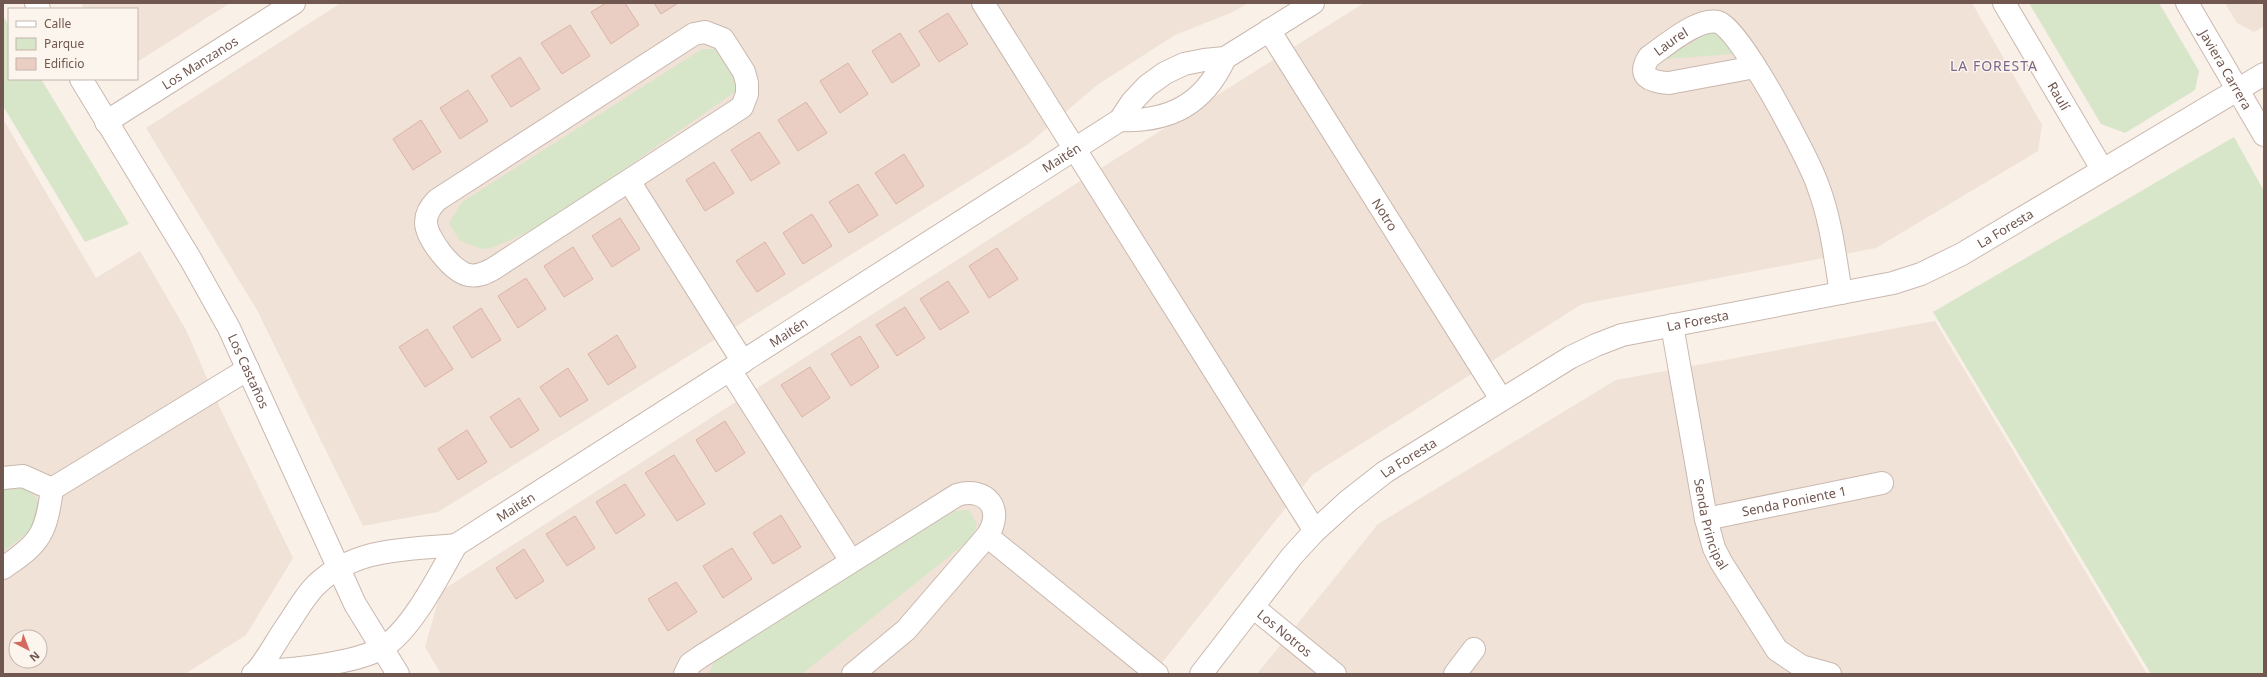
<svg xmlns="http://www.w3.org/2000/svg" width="2267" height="677" font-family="'Noto Sans',sans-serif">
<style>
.residential{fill:#f0e2d7;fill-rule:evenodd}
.green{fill:#d7e5c8}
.building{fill:#ebcec3;stroke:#dbb4a5}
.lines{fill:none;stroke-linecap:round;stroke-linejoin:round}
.minor-casing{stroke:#cab8af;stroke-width:24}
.minor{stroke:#fff;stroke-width:22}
.labels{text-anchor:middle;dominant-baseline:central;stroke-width:3;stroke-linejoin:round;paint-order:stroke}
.street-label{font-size:13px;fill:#70574f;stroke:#fcf5ed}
.neighbourhood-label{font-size:14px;letter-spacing:1px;fill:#7b678c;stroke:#fcf5ed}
</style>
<rect width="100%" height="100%" fill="#f9f0e7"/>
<!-- residential -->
<g class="residential">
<path d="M81,3h149l-93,59v-53h-53z"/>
<path d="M341,3h907l-15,9 -58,23 -78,50 -70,60 -589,367 -75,14 -106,-216 -111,-182z"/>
<path d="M1364,3h608l70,122 -4,26 -162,97 -294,56 -270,171 -159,199h-712l-16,-27 16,-56 633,-406z"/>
<path d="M2225,3h39v23l-10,6 -17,-9z"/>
<path d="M3,119l93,159 44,-27 46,79 34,78 73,150 -47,77 -61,39h-182zM16,637h24v24h-24z"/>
<path d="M1935,321l212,353h-890l121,-150 238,-144z"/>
</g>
<!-- green -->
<g class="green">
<path d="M2029,3h130l40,68 -4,19 -70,43 -24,-9z"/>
<path d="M3,16l6,10v53h32l88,145 -44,18 -82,-136z"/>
<path d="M1716,28l17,26 -69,5z"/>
<path d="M702,49h14l25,31 -6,12 -192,133 -49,22 -12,2 -22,-8 -11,-18 13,-21z"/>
<path d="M2234,137l30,54v483h-113l-218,-362z"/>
<path d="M28,487l13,18 -7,22 -31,25v-63z"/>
<path d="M969,510l8,14 -5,14 -170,136h-93l6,-15 240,-148z"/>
</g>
<!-- building -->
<g class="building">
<path d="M606,3h19l14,22 -28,19 -20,-32z"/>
<path d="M654,3h24l-17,11z"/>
<path d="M948,13l20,31 -29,18 -20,-31z"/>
<path d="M570,25l20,31 -28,18 -21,-31z"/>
<path d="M900,33l20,32 -28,18 -20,-32z"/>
<path d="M520,57l20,32 -29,18 -20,-31z"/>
<path d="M848,63l20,31 -28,19 -20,-32z"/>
<path d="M468,90l20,31 -28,18 -20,-31z"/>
<path d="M806,102l21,31 -29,18 -20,-31z"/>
<path d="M421,120l20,32 -28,18 -20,-31z"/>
<path d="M759,132l21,31 -29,18 -20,-31z"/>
<path d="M904,154l20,32 -28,18 -21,-31z"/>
<path d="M714,162l20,31 -29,18 -19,-31z"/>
<path d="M858,184l20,31 -29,18 -20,-31z"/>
<path d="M812,214l20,32 -29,18 -20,-31z"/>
<path d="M620,218l20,31 -28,18 -20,-31z"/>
<path d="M765,242l20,32 -28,18 -21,-31z"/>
<path d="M573,247l20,32 -29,18 -20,-31z"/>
<path d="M997,248l21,31 -29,19 -20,-32z"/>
<path d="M526,278l20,31 -28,19 -20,-32z"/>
<path d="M948,281l21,31 -29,18 -20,-31z"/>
<path d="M905,307l20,31 -28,18 -21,-31z"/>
<path d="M481,308l20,32 -29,18 -19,-31z"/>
<path d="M427,329l26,40 -28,18 -26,-40z"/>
<path d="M617,335l19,32 -28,18 -20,-31z"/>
<path d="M860,336l19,31 -28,19 -20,-32z"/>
<path d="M810,367l20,31 -28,19 -21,-32z"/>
<path d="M568,368l20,32 -28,17 -20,-30z"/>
<path d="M519,398l20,32 -28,18 -21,-31z"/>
<path d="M725,421l20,32 -29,19 -20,-32z"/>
<path d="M467,430l20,32 -29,18 -20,-31z"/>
<path d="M674,455l31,49 -28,17 -32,-48z"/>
<path d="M625,484l20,31 -29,19 -20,-32z"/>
<path d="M781,515l20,32 -28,17 -20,-31z"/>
<path d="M575,516l20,32 -28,18 -21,-32z"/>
<path d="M732,548l20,31 -29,19 -20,-32z"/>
<path d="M524,549l20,32 -28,18 -20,-31z"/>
<path d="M676,582l21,30 -29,19 -20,-32z"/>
</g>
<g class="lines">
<!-- minor casing -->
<g class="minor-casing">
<g id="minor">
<path d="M36,3l3,6"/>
<path d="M983,3l332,528"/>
<path id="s1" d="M2004,3l98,166"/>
<path id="s2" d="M2187,3l77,132"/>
<path id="s3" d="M1269,30l232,369"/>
<path d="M705,32l18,7 21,33 3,11v11l-5,13 -249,162c-8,4 -15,8 -24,6 -16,-2 -43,-37 -43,-53 0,-9 5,-16 11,-22l257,-166z"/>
<path id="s4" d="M1755,67l-86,16c-18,-1 -33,-6 -20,-26 16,-11 49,-40 69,-35 21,4 92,139 100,164 13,34 17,71 23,107"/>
<path id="s5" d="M81,79l110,181 38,68 126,276 43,70"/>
<path d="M1120,120c50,2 84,-16 105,-62"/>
<path id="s6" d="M106,122l188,-119"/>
<path d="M629,181l114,181"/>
<path id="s7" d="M1672,325l34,194 8,29 7,14 56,88 24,16 29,8"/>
<path d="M730,370l121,191"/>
<path d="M3,478l20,-2 29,13c-6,44 -11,54 -49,79"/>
<path d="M52,489l196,-120"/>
<path id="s8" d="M1706,519l176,-36"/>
<path d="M987,536l170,138"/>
<path id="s9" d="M1253,607l82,67"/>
<path d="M259,670c30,1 97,-7 123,-22 30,-18 57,-73 74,-103"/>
<path id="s10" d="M253,674c9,-6 25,-36 33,-47 9,-13 18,-30 30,-42 40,-38 89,-35 140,-40l664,-425 12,-18 15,-16 18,-13 19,-9 20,-4 21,-2 88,-55"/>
<path d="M685,674l5,-10 10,-7 257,-162c30,-9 48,15 30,41l-81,94 -53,44"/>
<path id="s11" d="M1201,674l91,-118 23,-25 33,-30 37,-29 186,-115 25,-12 26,-10 271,-52 28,-9 41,-20 302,-180"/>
<path d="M1455,674l19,-25"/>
</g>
</g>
<!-- minor -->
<use href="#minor" class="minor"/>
</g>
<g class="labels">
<!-- street labels -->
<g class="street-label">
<text stroke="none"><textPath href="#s4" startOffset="159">Laurel</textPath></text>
<text stroke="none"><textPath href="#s6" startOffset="111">Los Manzanos</textPath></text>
<text stroke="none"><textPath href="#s2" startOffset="77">Javiera Carrera</textPath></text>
<text stroke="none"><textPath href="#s1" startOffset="108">Raulí</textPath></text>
<text stroke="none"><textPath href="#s10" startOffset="977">Maitén</textPath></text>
<text stroke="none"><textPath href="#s3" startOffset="218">Notro</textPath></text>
<text stroke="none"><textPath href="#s11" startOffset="950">La Foresta</textPath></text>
<text stroke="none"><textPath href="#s11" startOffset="626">La Foresta</textPath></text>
<text stroke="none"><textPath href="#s10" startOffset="653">Maitén</textPath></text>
<text stroke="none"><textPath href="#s5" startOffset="337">Los Castaños</textPath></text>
<text stroke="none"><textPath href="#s11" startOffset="302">La Foresta</textPath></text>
<text stroke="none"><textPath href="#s8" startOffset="90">Senda Poniente 1</textPath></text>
<text stroke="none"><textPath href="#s10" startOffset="329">Maitén</textPath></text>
<text stroke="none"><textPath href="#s7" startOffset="203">Senda Principal</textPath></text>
<text stroke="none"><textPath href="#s9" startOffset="41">Los Notros</textPath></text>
</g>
<!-- neighbourhood labels -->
<g class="neighbourhood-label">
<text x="1994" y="65">LA FORESTA</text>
</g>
</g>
<!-- border -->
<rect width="2267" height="677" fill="none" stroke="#70574f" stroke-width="8"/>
<!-- legend -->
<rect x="8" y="8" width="130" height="72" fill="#fcf5ed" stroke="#c4b6ae"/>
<rect x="16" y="21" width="20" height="6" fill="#ffffff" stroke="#c4b6ae"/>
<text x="44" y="28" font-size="12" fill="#70574f">Calle</text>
<rect x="16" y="38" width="20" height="12" fill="#d7e5c8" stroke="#c4b6ae"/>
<text x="44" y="48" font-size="12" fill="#70574f">Parque</text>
<rect x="16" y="58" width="20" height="12" fill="#ebcec3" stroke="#c4b6ae"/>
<text x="44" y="68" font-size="12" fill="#70574f">Edificio</text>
<!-- north arrow -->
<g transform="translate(28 649) rotate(138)"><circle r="19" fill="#fcf5ed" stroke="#c4b6ae"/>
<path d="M0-3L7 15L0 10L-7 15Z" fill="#d36a5d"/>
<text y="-6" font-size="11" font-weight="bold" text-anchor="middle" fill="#70574f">N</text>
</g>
</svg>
